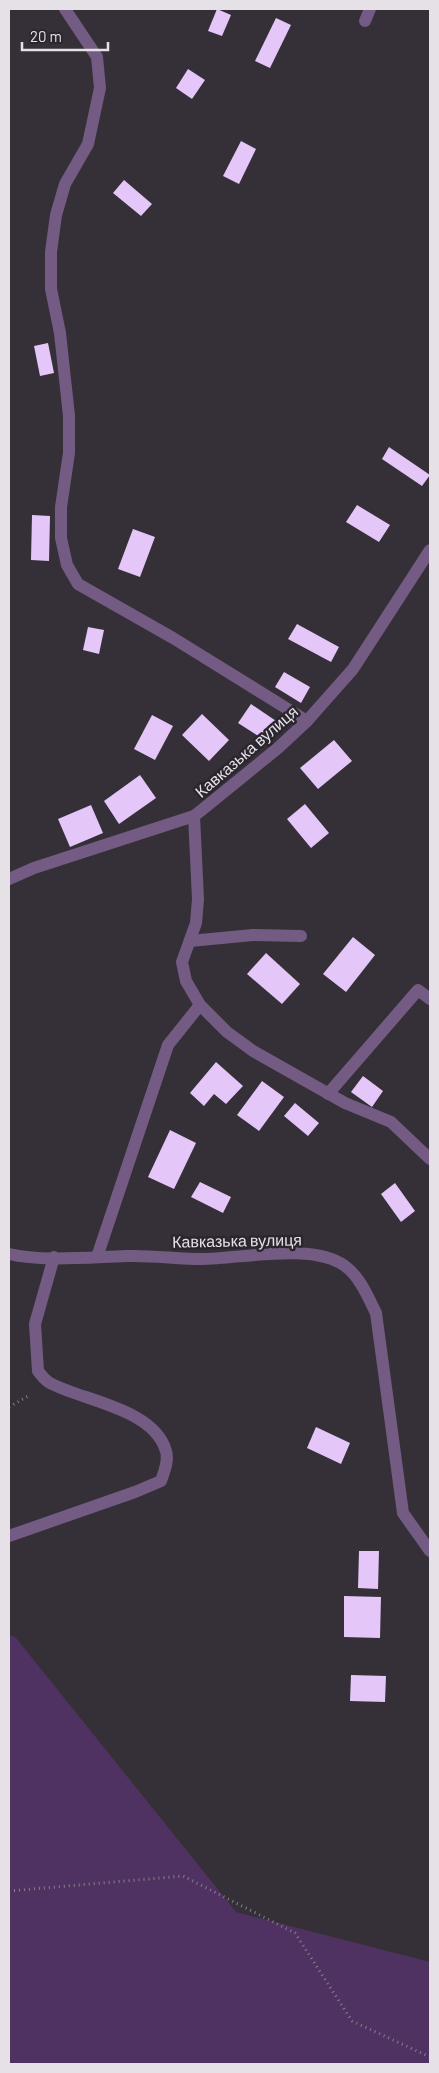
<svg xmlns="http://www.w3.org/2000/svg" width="439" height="2073" font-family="Barlow,sans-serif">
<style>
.green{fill:#503262}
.building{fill:#e5c6f9}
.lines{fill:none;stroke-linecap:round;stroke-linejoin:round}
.path{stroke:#848087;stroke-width:3;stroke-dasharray:1 4;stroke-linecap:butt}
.lane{stroke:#745b84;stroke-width:12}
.street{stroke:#745b84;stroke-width:12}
.labels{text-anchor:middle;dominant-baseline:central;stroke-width:5;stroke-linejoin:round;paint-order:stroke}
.street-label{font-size:16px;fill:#e5e1e7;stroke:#2b262e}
</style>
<rect width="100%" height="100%" fill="#353038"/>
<!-- green -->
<path class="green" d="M9,1634l7,4 220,274 194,50v102h-421z"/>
<!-- building -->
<g class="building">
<path d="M217,9l14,6 -9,21 -14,-5z"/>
<path d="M276,18l15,7 -21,43 -15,-7z"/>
<path d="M188,69l17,11 -13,19 -16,-11z"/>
<path d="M241,141l15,8 -17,35 -16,-8z"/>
<path d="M124,180l28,24 -11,12 -28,-23z"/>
<path d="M48,343l6,30 -14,3 -6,-30z"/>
<path d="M389,447l41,28 -8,11 -40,-27z"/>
<path d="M357,505l33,20 -11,17 -33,-20z"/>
<path d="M32,515l18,1 -1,45 -18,-1z"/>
<path d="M133,529l22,8 -15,40 -22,-8z"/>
<path d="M297,624l42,23 -8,15 -43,-23z"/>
<path d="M88,627l16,3 -5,24 -16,-4z"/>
<path d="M284,672l26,15 -9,16 -26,-16z"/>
<path d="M251,704l31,21 -13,18 -31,-20z"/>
<path d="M202,714l27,26 -20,21 -27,-26z"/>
<path d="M152,715l21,11 -18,34 -21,-11z"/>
<path d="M334,740l18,21 -34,28 -18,-21z"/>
<path d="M140,775l16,23 -37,26 -15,-23z"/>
<path d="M305,804l24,29 -18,15 -24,-29z"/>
<path d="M91,805l12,28 -33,14 -12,-28z"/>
<path d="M353,937l22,18 -29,37 -23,-18z"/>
<path d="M266,953l34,31 -18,20 -35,-30z"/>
<path d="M216,1062l27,24 -17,18 -12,-10 -10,12 -14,-13z"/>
<path d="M363,1076l20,15 -11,16 -21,-15z"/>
<path d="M262,1081l22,16 -25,34 -22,-16z"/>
<path d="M295,1103l24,20 -11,13 -24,-20z"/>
<path d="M170,1130l26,13 -22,46 -26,-12z"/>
<path d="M200,1182l31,15 -8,16 -32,-16z"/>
<path d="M395,1183l20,28 -14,11 -20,-28z"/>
<path d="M316,1427l34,16 -9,21 -34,-16z"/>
<path d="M359,1551h20l-1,38 -20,-1z"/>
<path d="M344,1596l37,1 -1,41 -36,-1z"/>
<path d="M351,1675l35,1 -1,26 -35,-1z"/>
</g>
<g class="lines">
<!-- path -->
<g class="path">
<path d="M9,1407l21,-12"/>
<path d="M9,1891l174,-15 112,57 57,88 78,36"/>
</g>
<!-- lane -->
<g class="lane">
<path d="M365,21l5,-12"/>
<path d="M190,941l63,-6 48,1"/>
<path d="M328,1094l90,-104 12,9"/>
</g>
<!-- street -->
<g class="street">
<path d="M65,9l32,48 3,31 -12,56 -23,40 -9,31 -5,37v37l9,44 9,83v37l-8,54v31l6,27 11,19 95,54 134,83"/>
<path d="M194,816l4,83 -2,24 -14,39 4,19 14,24 27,27 26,19 92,52 46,19 39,37"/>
<path d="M9,879l25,-11 160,-52 9,-7 75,-61 29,-27 46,-52 77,-119"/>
<path d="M9,1254c33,8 83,3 117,2 26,-1 51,3 76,3 39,0 110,-17 143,7 15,11 23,31 31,47l27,200 27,38"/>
<path d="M97,1257l71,-212 32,-40"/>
<path d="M9,1536l126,-44 26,-11c3,-9 8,-20 5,-30 -12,-42 -81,-50 -114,-67 -6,-2 -10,-8 -14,-13l-3,-47 19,-67"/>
</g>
</g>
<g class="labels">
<!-- street labels -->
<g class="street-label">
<text transform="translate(246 751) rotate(-41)">Кавказька вулиця</text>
<text transform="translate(237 1240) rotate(-1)">Кавказька вулиця</text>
</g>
</g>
<!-- border -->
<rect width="439" height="2073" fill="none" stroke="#e5e1e7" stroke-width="20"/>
<!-- scale -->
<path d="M22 42v8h86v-8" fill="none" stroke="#e5e1e7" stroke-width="2.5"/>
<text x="30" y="42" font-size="15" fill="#e5e1e7" stroke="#2b262e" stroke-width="4" paint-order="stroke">20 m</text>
</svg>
